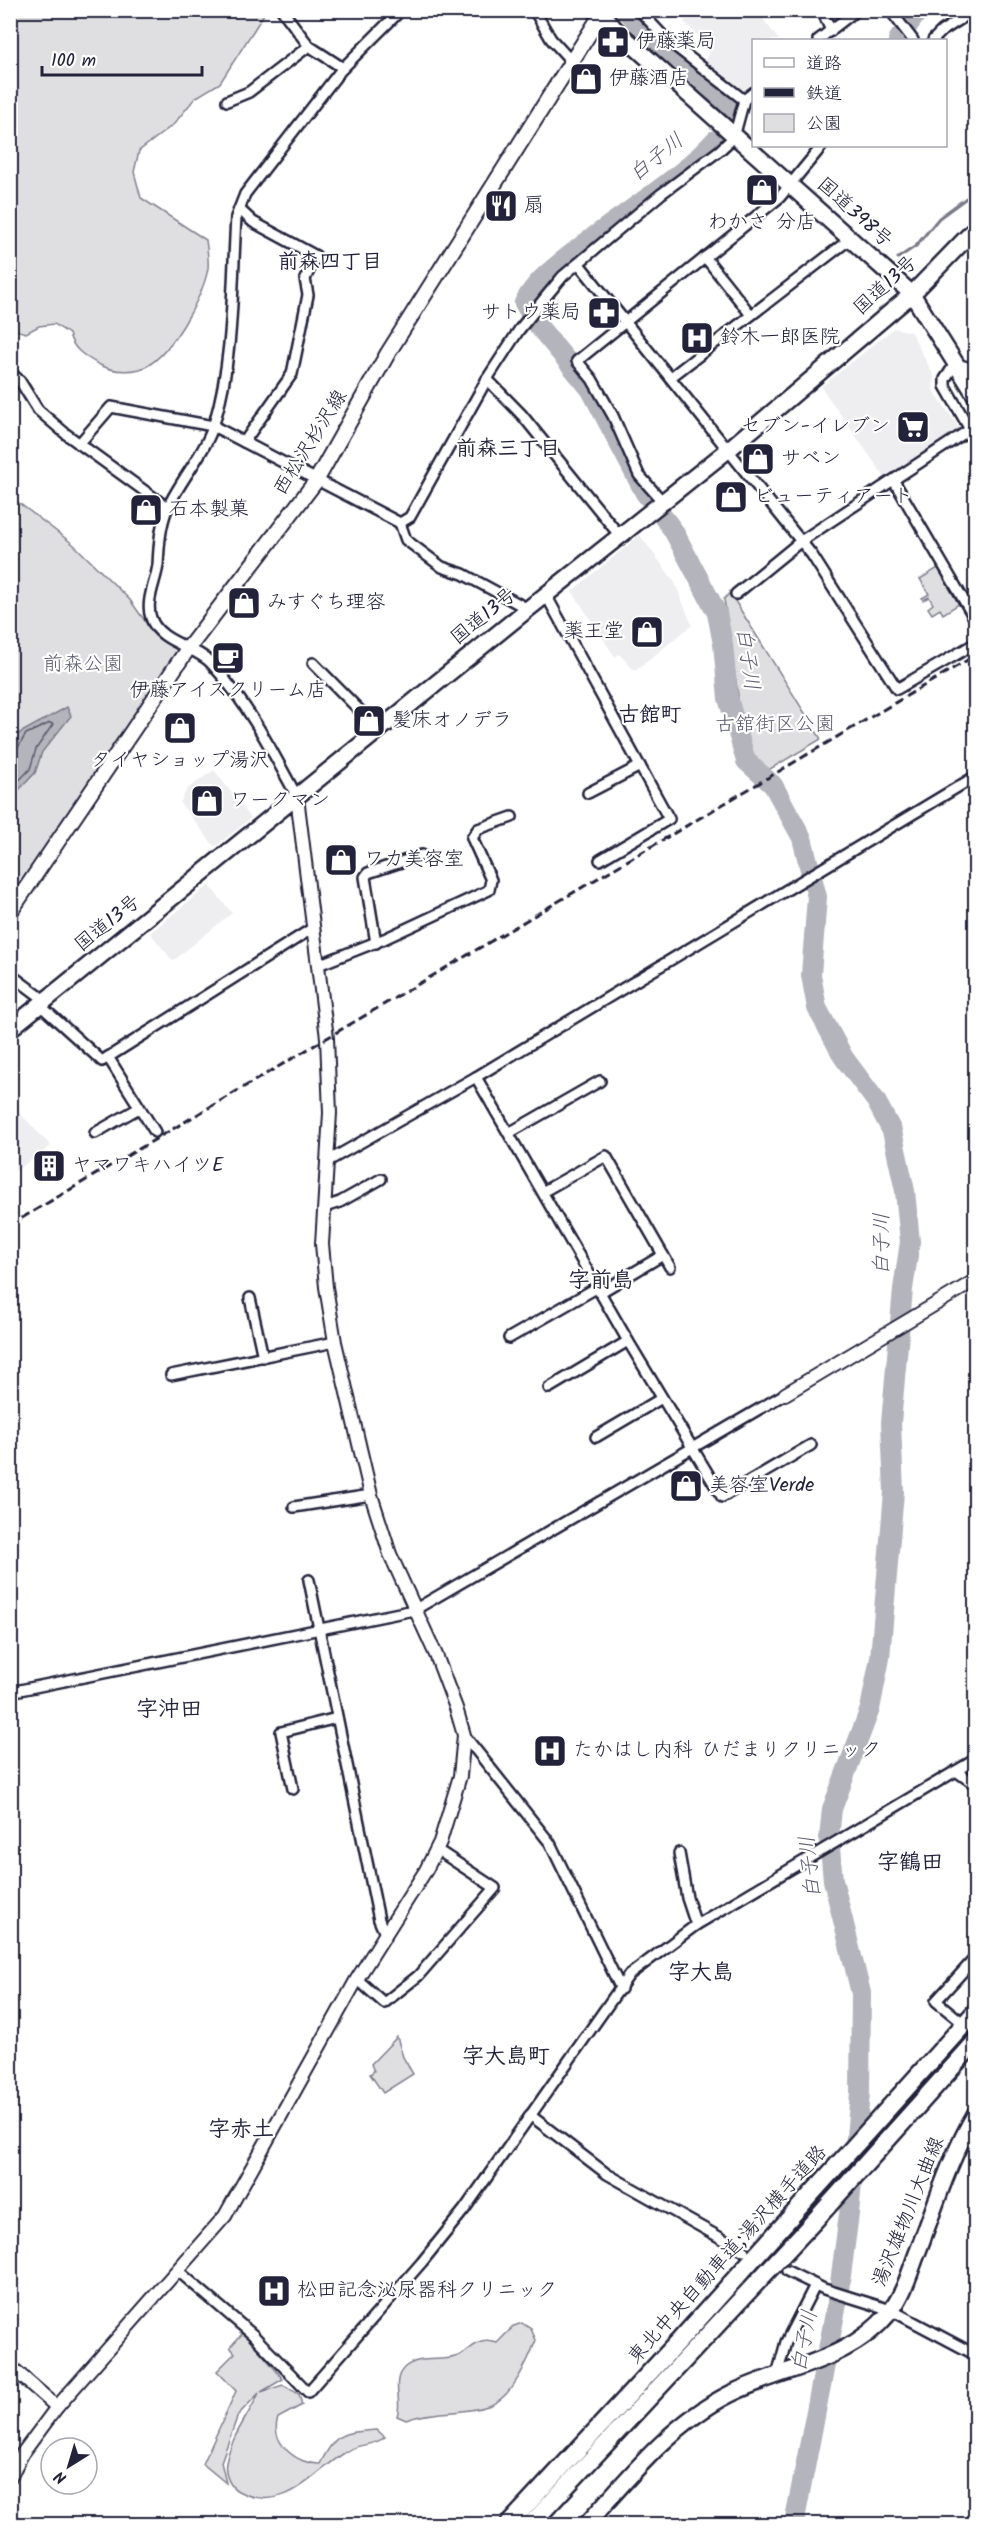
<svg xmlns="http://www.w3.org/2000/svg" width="986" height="2535" font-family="Kalam,'Klee One',sans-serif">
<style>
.built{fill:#eeeef1}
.green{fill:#dfdfe2;stroke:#80808e;stroke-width:1.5}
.water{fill:#b4b4bc;stroke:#7a7a88;stroke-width:1.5}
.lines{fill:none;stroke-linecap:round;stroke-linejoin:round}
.shore{stroke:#5c5c6f;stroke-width:1.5}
.stream{stroke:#7a7a88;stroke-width:3}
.river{stroke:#b4b4bc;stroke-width:20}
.minor-casing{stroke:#22223b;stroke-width:14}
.tertiary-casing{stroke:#22223b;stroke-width:16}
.secondary-casing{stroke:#22223b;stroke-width:18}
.primary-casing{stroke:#22223b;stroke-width:20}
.trunk-casing{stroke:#22223b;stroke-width:20}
.motorway-casing{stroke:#22223b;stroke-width:21}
.minor{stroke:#fff;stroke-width:9}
.tertiary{stroke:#fff;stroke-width:12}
.secondary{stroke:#fff;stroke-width:14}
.primary{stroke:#fff;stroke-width:15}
.trunk{stroke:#fff;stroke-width:15}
.motorway{stroke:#fff;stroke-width:16}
.rail{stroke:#22223b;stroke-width:3;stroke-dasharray:9 4.5;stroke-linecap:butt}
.labels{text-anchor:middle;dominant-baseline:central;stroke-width:4.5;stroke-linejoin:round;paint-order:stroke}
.poi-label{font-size:20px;fill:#22223b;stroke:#fff;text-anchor:start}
.street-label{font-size:20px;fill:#22223b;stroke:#fff}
.park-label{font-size:20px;fill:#5b5b6d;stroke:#fff}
.water-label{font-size:21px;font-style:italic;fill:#5c5c6f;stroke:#fff}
.neighbourhood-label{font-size:21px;font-weight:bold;fill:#22223b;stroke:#fff}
.quarter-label{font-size:22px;font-weight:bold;fill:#22223b;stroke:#fff}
</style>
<rect width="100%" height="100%" fill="#fff"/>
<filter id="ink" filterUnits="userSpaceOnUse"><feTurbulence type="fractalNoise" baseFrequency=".0167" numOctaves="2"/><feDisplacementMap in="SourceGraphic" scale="12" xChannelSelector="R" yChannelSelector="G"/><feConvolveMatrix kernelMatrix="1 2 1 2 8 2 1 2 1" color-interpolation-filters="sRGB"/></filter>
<g filter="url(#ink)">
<!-- built -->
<g class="built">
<path d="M697,11h60l22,29h-25l-1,44 -9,7 -38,-30 5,-13 -27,-26z"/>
<path d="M894,328l17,4 23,44 -1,14 27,39 -74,50 -65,-92z"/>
<path d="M640,535l34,46 18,44 -57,46 -16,-17 -4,3 -43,-66z"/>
<path d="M214,770l37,48 -36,29 -35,-44 7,-14z"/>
<path d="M209,885l23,28 -59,48 -23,-28z"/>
<path d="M10,1103l41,43 -40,28h-1z"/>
</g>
<!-- green -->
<g class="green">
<path d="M10,11h256l-46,72 -25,15 -21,26 -35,27 -5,21 7,26 65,42c1,9 3,20 2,28 -4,28 -40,93 -68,101 -17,4 -30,2 -44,-6 -13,-8 -23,-14 -27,-29l-15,-10 -15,2 -13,7 -15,-4z"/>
<path d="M11,497l62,47 57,56 17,24 34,27 -170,249z"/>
<path d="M938,568l21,36 -16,10 -3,-5 -8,5 -4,-6 5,-4 -4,-7 -6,3 -1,-2 7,-4 -9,-15z"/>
<path d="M730,593l91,146 -56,33c-17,-24 -29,-47 -27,-77l-14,-96z"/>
<path d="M397,2037l6,20 10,17 -30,19 -13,-19 4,-3 -3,-7z"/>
<path d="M522,2323l9,6 5,11c-8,21 -24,59 -48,66 -27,9 -56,4 -82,14l-9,-4c6,-16 -7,-36 8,-49 14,-12 35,-5 50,-10 17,-6 22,-21 42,-14l17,-17z"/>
<path d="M244,2332l39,47 -22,13 22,-7 16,9 3,11 -24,13c-9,25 20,47 42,46 17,-34 23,-31 57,-34l8,7c-11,9 -22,6 -34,12 -37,20 -64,68 -113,42 -9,-5 -14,-18 -12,-28 5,-27 23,-48 33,-70l-21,22 -17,47 5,21 -23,-19 33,-73 -19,-20 18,-18 -5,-6z"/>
</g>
<!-- water -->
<path class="water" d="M67,707l4,9 -29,36 -7,21 -20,21 -4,17v-60l7,-17z"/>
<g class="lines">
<!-- shore -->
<path class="shore" d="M10,751l7,-2 9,-15 24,-11 3,1 -17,25 -6,20 -20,21"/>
<!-- stream -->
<path class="stream" d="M898,258l18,-12 23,-28 37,-27"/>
<!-- river -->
<g class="river">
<path d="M626,10c32,35 72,61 103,96v6"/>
<path d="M898,40l21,-30"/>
<path d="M715,140c-37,42 -96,75 -140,111 -20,16 -39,29 -51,52l11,19 56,68 54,103 28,37 44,83 6,31 5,54 18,63 27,24 29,53 15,59 -6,78 6,33 27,50 32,43 16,30 13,60 5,51 -7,47 -12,134 3,69 -14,166 -10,51 -38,100 -3,29 4,42 28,113 -1,100 -11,121 -11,84 -44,226"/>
</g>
<!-- minor casing -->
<g class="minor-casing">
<g id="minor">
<path d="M282,10l27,36"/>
<path d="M534,10l17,29 21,23"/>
<path d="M639,10l28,30 77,60"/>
<path d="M822,10l9,21"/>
<path d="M890,10l23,30"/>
<path d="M818,40l39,-30"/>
<path d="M933,40l9,-9 25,-16"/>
<path d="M227,101l22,-9 60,-46 34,22"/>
<path d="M239,209l14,13 63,34 -11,23 3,16 -16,79 -48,68"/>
<path d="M705,257l46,58"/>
<path d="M579,264l233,291 85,134 79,-46"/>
<path d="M976,369l-21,-5 -10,15v7l31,54"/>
<path d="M10,372l10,9 18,29 28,24 102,74"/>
<path d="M671,377l179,-138"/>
<path d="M487,379l35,36 98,121"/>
<path d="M79,444l32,-37 102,19 187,97"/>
<path d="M894,481l82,140"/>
<path d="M662,501l-23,-26 -26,-59 -21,-37 -15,-18 203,-164 42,-51"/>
<path d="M400,523l10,-6 77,-138 32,-49 29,-36 15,-18 98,-82 59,-44 14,-13 10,-37 10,-8"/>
<path d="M400,523l6,17 36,27 21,7 65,35"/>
<path d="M736,594l65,-53 168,-111"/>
<path d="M546,595l123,224 -69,41"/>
<path d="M313,663l66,67"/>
<path d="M588,793l52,-27"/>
<path d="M297,797c-24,-45 -51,-96 -86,-134 -15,-17 -52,-20 -60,-45 -6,-17 5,-37 7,-53 1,-20 2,-40 10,-58 13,-28 37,-54 46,-83 20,-66 18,-139 22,-207l9,-23 96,-124 60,-60"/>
<path d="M376,943l-11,-66 3,-4 54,-18"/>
<path d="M318,965l66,-26 105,-49 2,-10 -19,-42 6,-9 34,-12"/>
<path d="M10,974l36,27"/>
<path d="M41,1006l61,55 211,-133"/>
<path d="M108,1057l47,75"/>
<path d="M476,1077l152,264 94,156 89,-52"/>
<path d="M95,1133l44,-25"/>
<path d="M509,1133l91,-52"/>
<path d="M328,1161l148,-84 500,-301"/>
<path d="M544,1191l62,-35 64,111"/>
<path d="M325,1207l15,-5 41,-23"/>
<path d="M601,1292l62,-37"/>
<path d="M250,1298l13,59"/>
<path d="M509,1338l89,-51"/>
<path d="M171,1375l164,-33"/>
<path d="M549,1388l79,-47"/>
<path d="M596,1437l66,-39"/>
<path d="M294,1507l77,-12"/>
<path d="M309,1580l70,340 7,16"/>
<path d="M10,1692l404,-82 371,-216"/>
<path d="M464,1735l86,108 71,146"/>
<path d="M956,1771l20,14"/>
<path d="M293,1789l-12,-57 56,-14"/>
<path d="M679,1853l8,45 9,27"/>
<path d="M357,1979l27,24 34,-27 77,-88 -59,-39"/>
<path d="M958,2019l-22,-18 40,-44"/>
<path d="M530,2115l77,59 137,77"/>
<path d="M177,2270l75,64 56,58 114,-130 42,-52 165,-235 67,-50 280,-166"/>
<path d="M787,2271l37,18 67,21 85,45"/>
<path d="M777,2375l9,-33 29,-57"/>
</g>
</g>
<!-- tertiary casing -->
<g class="tertiary-casing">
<g id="tertiary">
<path d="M785,1394l191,-114"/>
<path d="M10,2366l47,41"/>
<path d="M10,2477l12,-23 35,-47 168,-191 132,-237 69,-109 14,-28 20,-66 4,-41 -8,-27 -20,-53 -46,-101 -19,-59 -36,-153 -9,-55 -4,-43 8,-131 -3,-75 -30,-241"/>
</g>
</g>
<!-- secondary casing -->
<g class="secondary-casing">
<path id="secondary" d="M10,912l177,-262 129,-169 72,-128 216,-343"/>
</g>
<!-- primary casing -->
<g class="primary-casing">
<path id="primary" d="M587,2524c42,-47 85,-101 143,-130 54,-27 119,-32 159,-81 15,-18 21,-42 29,-62 18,-47 32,-94 58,-138"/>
</g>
<!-- trunk casing -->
<g class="trunk-casing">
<g id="trunk">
<path d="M599,10l16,19 297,265 64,102"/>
<path d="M10,1029l518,-420 200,-159 184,-156 64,-66"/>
</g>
</g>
<!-- motorway casing -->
<g class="motorway-casing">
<g id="motorway">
<path d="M509,2524l170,-183 297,-330"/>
<path d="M531,2524l286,-306 159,-177"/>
</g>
</g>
<!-- minor -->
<use href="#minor" class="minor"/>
<!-- tertiary -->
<use href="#tertiary" class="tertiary"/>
<!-- secondary -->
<use href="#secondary" class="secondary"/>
<!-- primary -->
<use href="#primary" class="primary"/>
<!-- trunk -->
<use href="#trunk" class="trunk"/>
<!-- motorway -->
<use href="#motorway" class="motorway"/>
<!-- rail -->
<path class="rail" d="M10,1225l966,-570"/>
</g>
</g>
<!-- icons -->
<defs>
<g id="pharmacy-square" transform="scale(1.725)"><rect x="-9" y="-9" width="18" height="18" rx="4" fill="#22223b" stroke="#fff"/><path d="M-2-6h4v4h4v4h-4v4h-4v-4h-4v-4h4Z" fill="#fff"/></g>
<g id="shop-square" transform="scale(1.725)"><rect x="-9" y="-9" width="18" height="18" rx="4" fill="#22223b" stroke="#fff"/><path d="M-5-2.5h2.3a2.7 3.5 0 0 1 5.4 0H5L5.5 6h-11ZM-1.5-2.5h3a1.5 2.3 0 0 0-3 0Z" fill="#fff"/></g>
<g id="restaurant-square" transform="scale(1.725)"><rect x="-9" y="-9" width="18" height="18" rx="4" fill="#22223b" stroke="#fff"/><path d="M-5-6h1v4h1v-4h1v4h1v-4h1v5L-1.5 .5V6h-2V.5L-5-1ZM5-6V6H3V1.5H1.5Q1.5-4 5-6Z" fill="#fff"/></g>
<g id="hospital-square" transform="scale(1.725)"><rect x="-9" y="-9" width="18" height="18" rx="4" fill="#22223b" stroke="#fff"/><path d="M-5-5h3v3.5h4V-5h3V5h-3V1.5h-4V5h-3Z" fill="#fff"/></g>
<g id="supermarket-square" transform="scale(1.725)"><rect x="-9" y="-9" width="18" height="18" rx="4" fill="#22223b" stroke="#fff"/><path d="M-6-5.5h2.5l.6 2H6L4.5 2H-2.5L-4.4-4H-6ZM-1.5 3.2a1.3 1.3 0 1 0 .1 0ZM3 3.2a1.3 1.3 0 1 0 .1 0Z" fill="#fff"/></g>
<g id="cafe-square" transform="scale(1.725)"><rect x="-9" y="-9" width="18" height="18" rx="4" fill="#22223b" stroke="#fff"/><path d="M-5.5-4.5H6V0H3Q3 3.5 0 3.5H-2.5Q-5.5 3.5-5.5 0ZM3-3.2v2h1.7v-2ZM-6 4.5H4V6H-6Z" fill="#fff"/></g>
<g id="building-square" transform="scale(1.725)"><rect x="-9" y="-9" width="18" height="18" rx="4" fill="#22223b" stroke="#fff"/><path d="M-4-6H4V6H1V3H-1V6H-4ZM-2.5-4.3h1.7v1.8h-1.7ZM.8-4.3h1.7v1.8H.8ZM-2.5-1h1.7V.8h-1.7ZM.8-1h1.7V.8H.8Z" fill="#fff"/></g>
</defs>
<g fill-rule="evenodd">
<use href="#pharmacy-square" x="613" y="42"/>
<use href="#shop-square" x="586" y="79"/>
<use href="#shop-square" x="762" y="190"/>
<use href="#restaurant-square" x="501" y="206"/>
<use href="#pharmacy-square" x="604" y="313"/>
<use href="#hospital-square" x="697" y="338"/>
<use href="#supermarket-square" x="913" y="427"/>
<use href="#shop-square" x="758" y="459"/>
<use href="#shop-square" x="731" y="497"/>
<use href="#shop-square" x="146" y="510"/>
<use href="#shop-square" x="244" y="603"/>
<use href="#shop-square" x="647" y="632"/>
<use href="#cafe-square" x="228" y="658"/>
<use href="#shop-square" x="369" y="721"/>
<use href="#shop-square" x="180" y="728"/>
<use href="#shop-square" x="207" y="801"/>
<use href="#shop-square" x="341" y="860"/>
<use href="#building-square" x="49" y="1166"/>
<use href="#shop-square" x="686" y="1486"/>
<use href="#hospital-square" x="550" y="1751"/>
<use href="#hospital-square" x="274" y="2291"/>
</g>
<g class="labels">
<!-- poi labels -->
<g class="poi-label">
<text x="636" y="42">伊藤薬局</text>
<text x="609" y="79">伊藤酒店</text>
<text x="524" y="206">扇</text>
<text x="762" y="223" text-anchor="middle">わかさ 分店</text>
<text x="581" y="313" text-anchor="end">サトウ薬局</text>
<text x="720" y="338">鈴木一郎医院</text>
<text x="890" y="427" text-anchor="end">セブン-イレブン</text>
<text x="781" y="459">サベン</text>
<text x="754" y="497">ビューティアート</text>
<text x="169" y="510">石本製菓</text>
<text x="267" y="603">みすぐち理容</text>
<text x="624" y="632" text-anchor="end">薬王堂</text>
<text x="228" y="691" text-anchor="middle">伊藤アイスクリーム店</text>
<text x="392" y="721">髪床オノデラ</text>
<text x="180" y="761" text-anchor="middle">タイヤショップ湯沢</text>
<text x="230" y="801">ワークマン</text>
<text x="364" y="860">ワカ美容室</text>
<text x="72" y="1166">ヤマワキハイツE</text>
<text x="709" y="1486">美容室Verde</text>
<text x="573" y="1751">たかはし内科 ひだまりクリニック</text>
<text x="297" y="2291">松田記念泌尿器科クリニック</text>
</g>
<!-- street labels -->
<g class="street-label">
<text transform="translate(854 213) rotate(42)">国道398号</text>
<text transform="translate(886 286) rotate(-42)">国道13号</text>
<text transform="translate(311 443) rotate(-58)">西松沢杉沢線</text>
<text transform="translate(484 617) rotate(-39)">国道13号</text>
<text transform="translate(108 924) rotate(-39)">国道13号</text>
<text transform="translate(909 2212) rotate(-68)">湯沢雄物川大曲線</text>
<text transform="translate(728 2255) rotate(-48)">東北中央自動車道;湯沢横手道路</text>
</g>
<!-- park labels -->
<g class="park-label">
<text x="83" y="665">前森公園</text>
<text x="775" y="725">古舘街区公園</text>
</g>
<!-- water labels -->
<g class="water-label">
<text transform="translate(657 158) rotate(-39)">白子川</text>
<text transform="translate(747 659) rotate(82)">白子川</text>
<text transform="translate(882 1244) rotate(-90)">白子川</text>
<text transform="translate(811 1867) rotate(-96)">白子川</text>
<text transform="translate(805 2341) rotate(-79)">白子川</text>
</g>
<!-- neighbourhood labels -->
<g class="neighbourhood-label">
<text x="330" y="262">前森四丁目</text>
<text x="508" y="449">前森三丁目</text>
<text x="650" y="715">古館町</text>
</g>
<!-- quarter labels -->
<g class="quarter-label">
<text x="601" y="1281">字前島</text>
<text x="169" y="1710">字沖田</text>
<text x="910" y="1863">字鶴田</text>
<text x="701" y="1973">字大島</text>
<text x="506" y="2057">字大島町</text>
<text x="241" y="2130">字赤土</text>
</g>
</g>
<!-- margin -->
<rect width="986" height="2535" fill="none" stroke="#fff" stroke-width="36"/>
<rect x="18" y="18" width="950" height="2499" fill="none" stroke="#22223b" stroke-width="2" filter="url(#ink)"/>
<!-- legend -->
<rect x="752" y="39" width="195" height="108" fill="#ffffff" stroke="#a7a7b1" stroke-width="1.5"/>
<rect x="764" y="58" width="30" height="9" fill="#ffffff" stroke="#a7a7b1" stroke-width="1.5"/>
<text x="806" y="69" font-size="18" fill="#22223b">道路</text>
<rect x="764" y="88" width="30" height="9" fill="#22223b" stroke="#a7a7b1" stroke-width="1.5"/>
<text x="806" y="99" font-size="18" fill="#22223b">鉄道</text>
<rect x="764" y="114" width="30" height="18" fill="#dfdfe2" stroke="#a7a7b1" stroke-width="1.5"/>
<text x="806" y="129" font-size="18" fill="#22223b">公園</text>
<!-- north arrow -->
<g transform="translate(69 2466) rotate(217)"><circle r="28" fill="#ffffff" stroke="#a7a7b1" stroke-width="1.5"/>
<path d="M0-4.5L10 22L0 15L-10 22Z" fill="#22223b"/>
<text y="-9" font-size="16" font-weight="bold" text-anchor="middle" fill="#22223b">N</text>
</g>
<!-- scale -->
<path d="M42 66v9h160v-9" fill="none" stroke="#22223b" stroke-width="3"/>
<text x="51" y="66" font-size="18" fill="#22223b" stroke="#ffffff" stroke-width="4.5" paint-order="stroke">100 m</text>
</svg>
